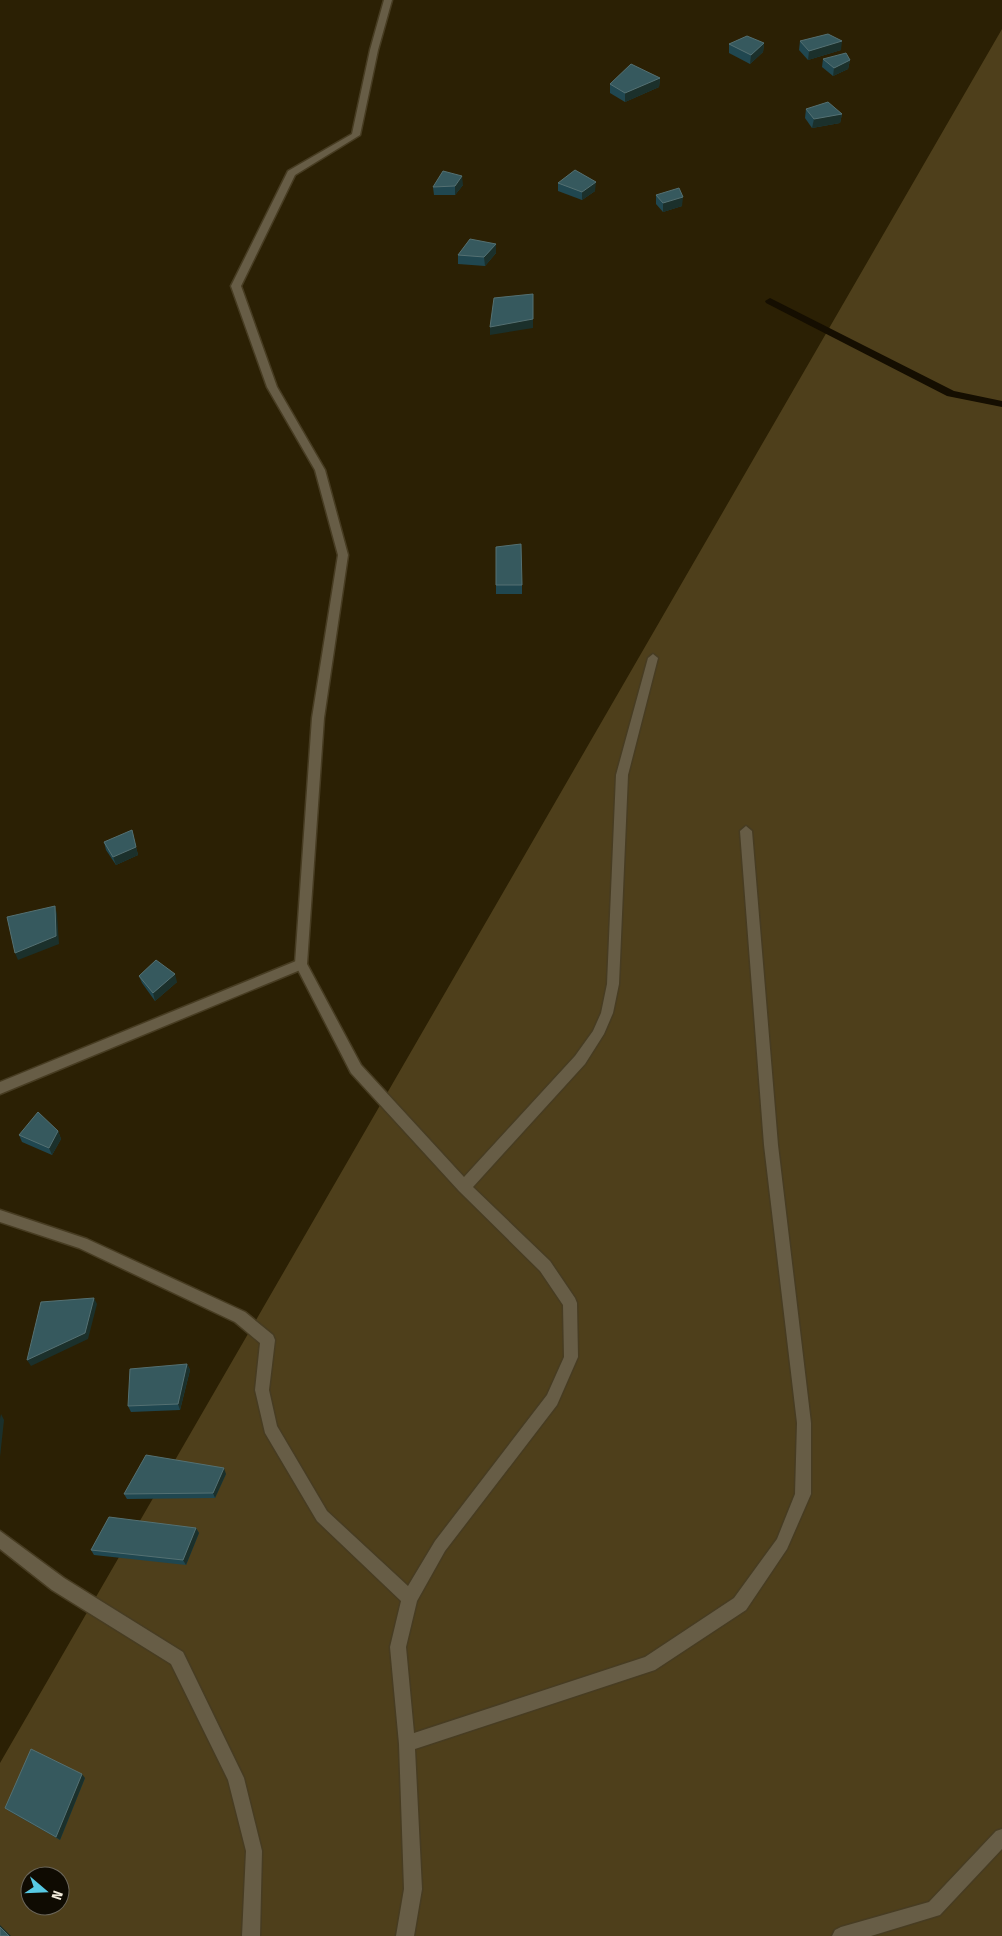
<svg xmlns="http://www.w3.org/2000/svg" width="1002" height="1936" font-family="'Fira Sans Condensed',sans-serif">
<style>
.green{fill:#4e3f1b;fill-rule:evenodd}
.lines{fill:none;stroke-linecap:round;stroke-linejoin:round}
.stream{fill:#150e01;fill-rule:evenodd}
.lane-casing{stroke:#473c22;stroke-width:3}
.street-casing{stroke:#473c22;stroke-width:3}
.lane{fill:#675d46;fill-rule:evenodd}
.street{fill:#675d46;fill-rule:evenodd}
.wall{fill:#204750}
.shaded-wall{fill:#1b302b}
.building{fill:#36595e;stroke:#547072}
</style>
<rect width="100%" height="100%" fill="#2b2004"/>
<!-- green -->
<path class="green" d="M1002,29v1907h-1002v-173zM30,1876h30v30h-30z"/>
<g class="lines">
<!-- stream -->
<path class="stream" d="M770,298l184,93 48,10v6l-55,-11 -181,-93 -1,-2z"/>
<!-- lane casing -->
<g class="lane-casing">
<path id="lane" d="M301,959l4,1 2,4 -2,4 -305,126v-12z"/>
</g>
<!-- street casing -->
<g class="street-casing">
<g id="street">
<path d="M384,0h8l-14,50 -18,85 -65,40 -54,111 36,101 48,83 23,85 -24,163 -17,246 54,101 103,112 111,-121 18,-25 8,-18 6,-29 9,-209 32,-117 5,-4 5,4 -30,117 -9,209 -6,29 -9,21 -19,30 -112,123 77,74 25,37 2,5 1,54 -21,48 -112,146 -28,50 -11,46 8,86 231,-76 89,-59 43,-59 18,-45 2,-71 -33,-278 -24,-314 6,-5 6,5 26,314 33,278v71l-24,55 -41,61 -91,60 -240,79 7,140 -8,47h-18l8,-47 -5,-145 -9,-97 11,-46 -84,-80 -52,-88 -10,-43 5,-47 -25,-21 -156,-74 -79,-26v-12l87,29 158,73 28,23 2,5 -6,50 8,36 50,85 81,75 27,-45 112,-146 17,-38 -1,-52 -23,-34 -81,-80 -108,-118 -56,-109 17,-246 26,-163 -23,-85 -48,-83 -36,-101 57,-115 64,-37 18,-84z"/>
<path d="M0,1531l64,47 119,74 61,126 18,73 -2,85h-18l4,-85 -18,-71 -57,-116 -119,-74 -52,-41z"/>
<path d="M1002,1829v20l-62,66 -69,21h-39l3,-6 6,-3 88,-25 67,-71z"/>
</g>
</g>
<!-- lane -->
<use href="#lane" class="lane"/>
<!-- street -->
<use href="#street" class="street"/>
</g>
<!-- wall -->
<g class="wall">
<path d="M800,41l41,9 -33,10 -9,-10z"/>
<path d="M764,43l-1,9 -13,12 -21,-11v-9z"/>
<path d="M823,59l27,1 -2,9 -15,7 -11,-9z"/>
<path d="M660,78l-1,9 -34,15 -15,-9v-9z"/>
<path d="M806,109l36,5 -2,9 -28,5 -7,-10z"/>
<path d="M558,183l37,8 -13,9 -24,-9z"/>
<path d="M463,185l-8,10h-21l-1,-8z"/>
<path d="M656,195l26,11 -19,6 -7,-8z"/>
<path d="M496,244v9l-11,13 -27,-2v-9z"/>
<path d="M496,547l26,38v9h-26z"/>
<path d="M134,839l4,16 -22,10 -10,-15 -2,-8z"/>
<path d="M139,976l38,6 -22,19 -13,-18z"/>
<path d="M58,1131l3,8 -9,16 -30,-13 -3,-7z"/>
<path d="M187,1364l3,6 -10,40 -49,2 -3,-6z"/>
<path d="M226,1474l-11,24 -88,1 -3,-5z"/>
<path d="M196,1528l3,5 -13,32 -92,-10 -3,-5z"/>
<path d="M85,1778l-25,62 -51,-29 -4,-3z"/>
</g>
<!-- shaded-wall -->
<g class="shaded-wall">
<path d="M842,41l-1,9 -33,10 1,-9z"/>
<path d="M764,43l-1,9 -13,12 1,-9z"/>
<path d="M850,60l-2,9 -15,7 1,-8z"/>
<path d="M660,78l-1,9 -34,15v-9z"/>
<path d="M842,114l-2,9 -28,5 2,-9z"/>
<path d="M462,176l1,9 -8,10v-9z"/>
<path d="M596,182l-1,9 -13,9v-8z"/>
<path d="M683,197l-1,9 -19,6v-9z"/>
<path d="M496,244v9l-11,13 -1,-9z"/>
<path d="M533,319v9l-43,7v-8z"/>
<path d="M132,830l6,25 -22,10 -3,-8z"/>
<path d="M55,906l2,8 2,30 -41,16 -3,-7z"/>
<path d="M175,974l2,8 -22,19 -2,-8z"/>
<path d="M58,1131l3,8 -9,16 -3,-7z"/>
<path d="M94,1298l3,6 -9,35 -57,27 -4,-6z"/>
<path d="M187,1364l3,6 -10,40 -2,-6z"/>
<path d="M1,1414l3,6 -4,37v-38z"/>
<path d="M224,1468l2,6 -11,24 -2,-5z"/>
<path d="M196,1528l3,5 -13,32 -3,-5z"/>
<path d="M82,1774l3,4 -25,62 -4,-3z"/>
<path d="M0,1925l11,11h-2l-9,-9z"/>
</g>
<!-- building -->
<g class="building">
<path d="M828,34l14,7 -33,10 -9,-10z"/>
<path d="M747,36l17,7 -13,12 -22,-11z"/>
<path d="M846,53l4,7 -16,8 -11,-9z"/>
<path d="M631,64l29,14 -35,15 -15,-9z"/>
<path d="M828,102l14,12 -28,5 -8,-10z"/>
<path d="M575,170l21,12 -14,10 -24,-9z"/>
<path d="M443,171l19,5 -7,10 -22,1z"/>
<path d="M679,188l4,9 -20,6 -7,-8z"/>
<path d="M470,239l26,5 -12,13 -26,-2z"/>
<path d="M533,294v25l-43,8 4,-29z"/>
<path d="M521,544l1,41h-26v-38z"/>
<path d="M132,830l4,17 -23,10 -9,-15z"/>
<path d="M55,906l1,30 -41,17 -8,-36z"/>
<path d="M156,960l19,14 -22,19 -14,-17z"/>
<path d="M38,1112l20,19 -9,17 -30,-13z"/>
<path d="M94,1298l-9,35 -58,27 14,-58z"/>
<path d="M187,1364l-9,40 -50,2 2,-37z"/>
<path d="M146,1455l78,13 -11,25 -89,1z"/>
<path d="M109,1517l87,11 -13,32 -92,-10z"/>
<path d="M31,1749l51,25 -26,63 -51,-29z"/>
<path d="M0,1927l9,9h-9z"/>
</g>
<!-- north arrow -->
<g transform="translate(45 1891) rotate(109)"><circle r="24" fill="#0f0b02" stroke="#6a6559"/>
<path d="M0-4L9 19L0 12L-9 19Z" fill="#57c9e3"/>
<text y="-8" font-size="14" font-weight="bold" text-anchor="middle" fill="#f2ebdb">N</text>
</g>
</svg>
